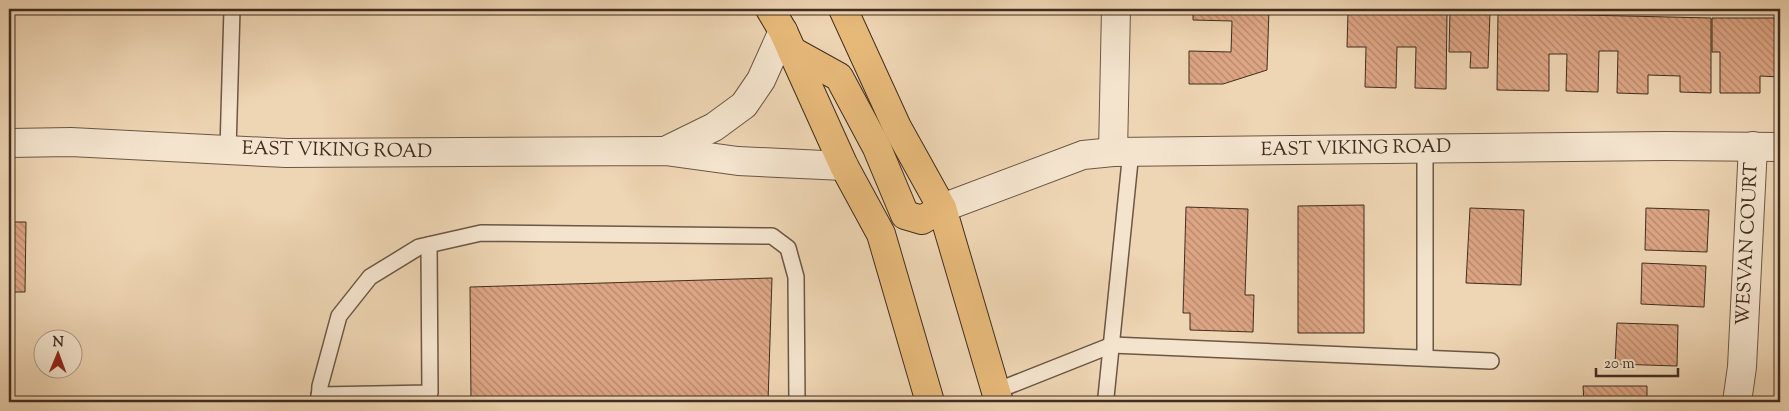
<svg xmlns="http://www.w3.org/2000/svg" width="1789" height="411" font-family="'Sorts Mill Goudy',serif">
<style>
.building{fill:url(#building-back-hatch);stroke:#412d20}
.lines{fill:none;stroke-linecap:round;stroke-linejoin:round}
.service-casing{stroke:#6c5745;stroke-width:18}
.minor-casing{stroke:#6c5745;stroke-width:30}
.tertiary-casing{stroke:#6c5745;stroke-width:30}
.primary-casing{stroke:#412d20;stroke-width:30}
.service{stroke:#f4e4ce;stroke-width:15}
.minor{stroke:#f4e4ce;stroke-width:28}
.tertiary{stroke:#f4e4ce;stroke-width:28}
.primary{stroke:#e7ba7a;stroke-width:28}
.labels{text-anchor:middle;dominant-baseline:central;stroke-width:4;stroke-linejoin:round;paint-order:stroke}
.street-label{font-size:19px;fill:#412d20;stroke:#f4e4ce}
</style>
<defs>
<pattern id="building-back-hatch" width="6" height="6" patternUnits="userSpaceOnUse" patternTransform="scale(1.25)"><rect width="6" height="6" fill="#dda584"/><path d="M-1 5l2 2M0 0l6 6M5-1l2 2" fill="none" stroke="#b5876c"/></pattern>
</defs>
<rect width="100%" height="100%" fill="#eed5b3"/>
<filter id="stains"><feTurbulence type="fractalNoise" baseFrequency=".004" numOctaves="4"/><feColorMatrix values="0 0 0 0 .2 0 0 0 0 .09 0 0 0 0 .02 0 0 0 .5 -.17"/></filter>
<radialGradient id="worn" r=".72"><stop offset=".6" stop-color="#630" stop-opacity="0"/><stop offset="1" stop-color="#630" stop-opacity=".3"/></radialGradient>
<!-- building -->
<g class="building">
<path d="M1193,9h76l-2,61 -44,14h-34v-33l42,1 1,-31 -39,-1z"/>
<path d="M1450,11l40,1 -2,56h-18l1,-16h-22z"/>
<path d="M1348,12l99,1 -1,76 -31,-1 1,-41h-19l-1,41 -31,-1 1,-40h-19z"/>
<path d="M1498,13l213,5v75l-31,-1v-16l-32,-1v19l-31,-1 1,-42h-19l-1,41 -32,-1 1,-37h-18v37l-52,-1z"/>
<path d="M1712,18h68v59l-20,-1v17h-40v-41h-8z"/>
<path d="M1364,205v128h-66v-127z"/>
<path d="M1186,207l62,2 -3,86h9l-1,37 -63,-2v-17h-7z"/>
<path d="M1470,208l54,2 -3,75 -55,-2z"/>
<path d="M1646,208l63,2 -2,42 -62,-2z"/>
<path d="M9,222h17l-1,70h-16z"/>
<path d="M1642,263l64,3 -2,41 -63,-3z"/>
<path d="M772,278l-4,124h-297l-1,-115z"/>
<path d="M1617,323l61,2 -1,41 -62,-2z"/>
<path d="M1583,386h64v16h-63z"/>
</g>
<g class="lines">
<!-- service casing -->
<g class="service-casing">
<g id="service">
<path d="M1425,148v209"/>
<path d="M228,150l4,-141"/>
<path d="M996,391l116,-46 379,16"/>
<path d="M319,395l111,-2 -1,-148"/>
<path d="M319,402l1,-16 19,-70 31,-39 49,-30 62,-14 291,3 16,12 8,29 1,125"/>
<path d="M1108,402l-2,-5 25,-246"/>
</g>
</g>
<!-- minor casing -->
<g class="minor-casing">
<path id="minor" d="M1737,402l5,-35 11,-221"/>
</g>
<!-- tertiary casing -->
<g class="tertiary-casing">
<g id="tertiary">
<path d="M9,143l62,-1 215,11 379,-2 73,10 106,5"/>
<path d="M665,151l49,-24 30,-22 17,-25 22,-49"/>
<path d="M1113,152l3,-143"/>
<path d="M942,208l141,-53 30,-3 552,-6 115,1"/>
</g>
</g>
<!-- primary casing -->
<g class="primary-casing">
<g id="primary">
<path d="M770,9l13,22 61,135 37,68 49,168"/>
<path d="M843,9l54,118 45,81 57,194"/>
<path d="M792,51l47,26 38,71 28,67 17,5 20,-12"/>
</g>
</g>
<!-- service -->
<use href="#service" class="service"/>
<!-- minor -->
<use href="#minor" class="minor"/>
<!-- tertiary -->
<use href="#tertiary" class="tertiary"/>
<!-- primary -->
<use href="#primary" class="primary"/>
</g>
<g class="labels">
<!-- street labels -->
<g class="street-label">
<text transform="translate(1356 149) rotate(-1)">EAST VIKING ROAD</text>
<text transform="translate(337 151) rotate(1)">EAST VIKING ROAD</text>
<text transform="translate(1748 244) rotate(-87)">WESVAN COURT</text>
</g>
</g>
<!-- margin -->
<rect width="1789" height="411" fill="none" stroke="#eed5b3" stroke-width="30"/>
<rect x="10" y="10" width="1769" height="391" fill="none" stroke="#412d20" stroke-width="2.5"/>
<rect x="15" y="15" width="1759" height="381" fill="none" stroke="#412d20"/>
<!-- north arrow -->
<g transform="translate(58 354) rotate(1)"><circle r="24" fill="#f4e4ce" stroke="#ac9b88"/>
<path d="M0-4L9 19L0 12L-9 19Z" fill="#8f2418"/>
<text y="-8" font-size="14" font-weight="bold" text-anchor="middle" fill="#412d20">N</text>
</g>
<!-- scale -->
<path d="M1596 368v8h82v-8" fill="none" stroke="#412d20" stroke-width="2.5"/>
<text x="1604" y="368" font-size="15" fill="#412d20" stroke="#f4e4ce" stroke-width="4" paint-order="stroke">20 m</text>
<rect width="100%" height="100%" filter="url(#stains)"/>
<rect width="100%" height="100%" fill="url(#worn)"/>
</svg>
